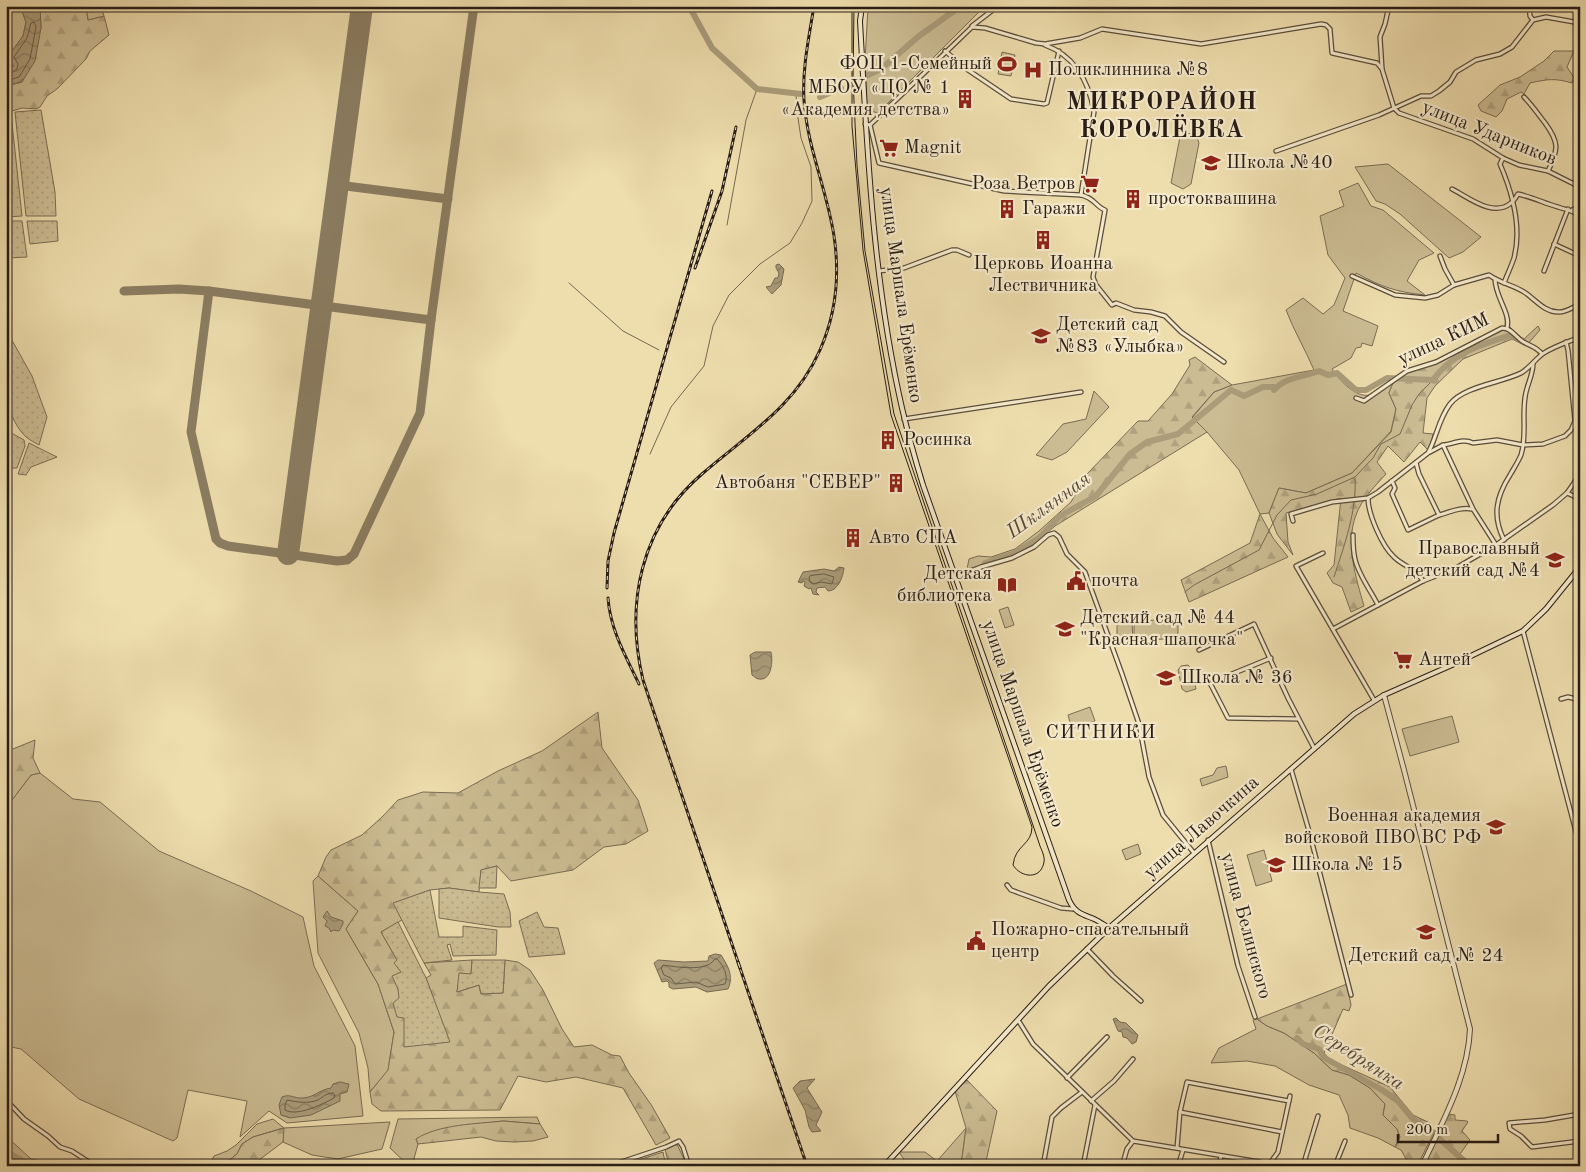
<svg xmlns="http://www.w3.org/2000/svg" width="1586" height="1172" font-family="'Old Standard TT',serif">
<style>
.green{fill:#ccbc93;stroke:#7a6c54}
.forest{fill:url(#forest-firs);stroke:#7a6c54}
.garden{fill:url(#garden-dots);stroke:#7a6c54}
.water{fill:url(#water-waves);stroke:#776952}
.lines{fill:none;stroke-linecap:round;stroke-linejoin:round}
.shore{stroke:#6a5c48;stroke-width:1}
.stream{stroke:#776952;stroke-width:1}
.river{stroke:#ab9c7a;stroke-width:6}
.taxiway{stroke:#8b7d62;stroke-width:9}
.runway{stroke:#8b7d62;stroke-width:22}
.minor-casing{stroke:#5a4d3c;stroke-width:5.5}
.tertiary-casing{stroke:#5a4d3c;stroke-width:6}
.secondary-casing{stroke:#281d16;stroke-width:6}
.minor{stroke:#f4e9ca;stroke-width:3}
.tertiary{stroke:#f4e9ca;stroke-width:4}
.secondary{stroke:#f4e9ca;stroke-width:4}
.tram{stroke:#281d16;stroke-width:1}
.rail-casing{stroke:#281d16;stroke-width:3}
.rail{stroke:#f4e9ca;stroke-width:1;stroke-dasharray:4;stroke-linecap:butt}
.labels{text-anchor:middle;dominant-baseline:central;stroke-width:4.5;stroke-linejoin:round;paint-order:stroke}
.poi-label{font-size:19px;fill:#281d16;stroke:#f4e9ca;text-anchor:start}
.street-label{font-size:19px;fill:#281d16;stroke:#f4e9ca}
.water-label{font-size:20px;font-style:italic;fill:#564939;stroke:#f4e9ca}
.neighbourhood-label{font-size:20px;letter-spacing:1px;fill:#281d16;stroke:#f4e9ca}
.district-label{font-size:24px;font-weight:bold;letter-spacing:1px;fill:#281d16;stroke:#f4e9ca}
</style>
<defs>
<pattern id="forest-firs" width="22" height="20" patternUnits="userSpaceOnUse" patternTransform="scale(1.25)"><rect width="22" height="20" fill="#ccbc93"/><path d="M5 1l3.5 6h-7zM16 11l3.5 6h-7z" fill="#afa17e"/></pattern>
<pattern id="garden-dots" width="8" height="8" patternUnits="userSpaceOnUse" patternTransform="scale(1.25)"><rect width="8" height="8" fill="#ccbc93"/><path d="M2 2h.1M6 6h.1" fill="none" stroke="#afa17e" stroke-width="1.8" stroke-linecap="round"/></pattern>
<pattern id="water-waves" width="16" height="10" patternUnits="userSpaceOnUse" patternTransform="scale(1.25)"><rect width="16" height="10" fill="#ab9c7a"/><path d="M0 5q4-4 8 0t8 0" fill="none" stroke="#8b7f63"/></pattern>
</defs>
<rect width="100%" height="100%" fill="#eeddad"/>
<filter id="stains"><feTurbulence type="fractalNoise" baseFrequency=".004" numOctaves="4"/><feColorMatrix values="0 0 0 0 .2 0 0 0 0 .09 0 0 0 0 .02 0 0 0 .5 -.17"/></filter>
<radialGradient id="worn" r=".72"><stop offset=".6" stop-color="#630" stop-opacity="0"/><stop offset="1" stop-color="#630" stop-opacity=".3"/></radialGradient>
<!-- green -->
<g class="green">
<path d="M6,6h14l6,16 -3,14 -16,22 7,9h-8z"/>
<path d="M868,6h117l-107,107 -11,-3 -2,-49z"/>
<path d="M1002,52l13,3 -4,21 -13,-2z"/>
<path d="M1187,133l9,2 3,8 -8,41 -8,5 -12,-6 9,-46z"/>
<path d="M1388,164l93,73 -18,15 -14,6 -49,-44 -15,-10 -9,-3 -21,-34z"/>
<path d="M1358,183l13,23 12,4 51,43 -15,7 -12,21 18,14c-29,-3 -43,-8 -69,-22l-13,38 35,15 -6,20 -10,-3 -1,4 -5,1 -5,10 -19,11c7,11 26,32 41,25 8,-3 15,-11 22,-16l-6,15 7,16 -5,22 -39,42 -46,20 -27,-5 -10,25 -9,1 -21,-44 -32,-38 -15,-14 22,-26 18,-7 82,-15c-9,-21 -20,-39 -28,-60l17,-12 20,16 11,-9 11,-27 -17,-23 -8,-39 24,-10 -5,-15z"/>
<path d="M1094,391l15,16 -42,45 -15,8 -16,-5 27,-31 23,-5z"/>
<path d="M1008,607l6,18 -9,3 -6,-18z"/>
<path d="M1172,619l6,6v8l-3,5 -36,3 -5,-5v-10l5,-5z"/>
<path d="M1117,622h15l1,18 -16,1z"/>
<path d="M1188,665l3,3 5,21 -10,3 -4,-3 -4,-19 3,-4z"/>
<path d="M1090,707l5,14 -23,8 -4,-14z"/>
<path d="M1452,716l7,26 -49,14 -8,-27z"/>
<path d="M1226,766l2,11 -26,9 -2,-7 13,-4 4,-7z"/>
<path d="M40,773l33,26 27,3 59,49 92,40 52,26 11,49 41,80 8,70 -76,7 -18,-12 -29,26 7,-36 -59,-11 -11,48 -4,3 -94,-42 -58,-50 -15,-3v-238l25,-33z"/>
<path d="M1138,844l3,10 -15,6 -4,-10z"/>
<path d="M1264,850l8,31 -16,5 -9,-31z"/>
<path d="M318,876l40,35 -12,18 32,55 16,48 -6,39 -18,21 -2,-24 -9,-35 -41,-80 -5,-72z"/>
<path d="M1257,1019l10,7 17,7 30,20 18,17 17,5 21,13 15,16 -2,11 14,14 3,8 -5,10 -17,-9 -28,-10 -2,-13 -9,-20 -30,-10 -34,-19 -28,-5 -36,2 8,-15 37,-19 -3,-9z"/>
<path d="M537,1117l3,7 -37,-3 -43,5 -44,13 2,5 -6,22 -4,-1 -18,-17 8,-29z"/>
<path d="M273,1119l11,9 106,-6 -8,27 -44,10 -26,-4 -29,-13v-14l-30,9 -11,7 -5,10 -15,12h-13l5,-10 13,-5 9,-6 21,-21z"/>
<path d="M966,1128l-5,38h-58l2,-5 -6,-9h26l12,9z"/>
</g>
<!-- forest -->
<g class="forest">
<path d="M40,6h46l2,14 16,-4 5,19 -19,16 -4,8 -29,30 -10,7 -7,11 -4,2 -14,-1 -10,3h-6v-25l16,-4 19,-54z"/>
<path d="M1554,51h20l-7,16 8,12 -3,4c-17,-5 -24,-4 -42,0l-6,11 -3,-2 -14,7 -5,12 -6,6 -15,-6 -3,-6 22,-20 20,-8 24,-16z"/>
<path d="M1538,326l2,4 -14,16 -14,-7 -49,20 -28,27 -8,12 -4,35 10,1 -4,17 -9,-9 -16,20 -16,-16 -11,16 9,12c-10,11 -25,26 -30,41 -11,29 0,63 8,91l-13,6 -9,-25 -9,-4 -6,-10 7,-8 7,-67 -55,15 2,29 5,13 -16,-21 -8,-21 10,-25 27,5 46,-20 39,-41 5,-23 -7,-16 6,-15 34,-14 81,-37 13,13z"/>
<path d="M1195,357l37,28 -18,7 -22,25 15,15 -152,94 -24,21 -21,11 -43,11 2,-10 9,-3 13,1 24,-8 24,-18 32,-29 15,-27 52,-54h10l24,-27 18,-29 -1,-5z"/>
<path d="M1260,514l13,24 15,19 -99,45 -8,-22 69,-37z"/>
<path d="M598,712l4,36 36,52 10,31 -22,13 -22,3 -31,23 -62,11 -14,-15 -16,4 -2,22 -30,-4 -19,2 -36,13 8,17 -21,12 16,28 4,12 -8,4 5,13 6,29 45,23 -23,-63 5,-3 -7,-12 48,-3 -1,15 -11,-2 -3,19 22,-7 2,9 22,-1 2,-33 13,2 12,8 13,20 19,39 12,18 18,-2 20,10 8,1 9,17 23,33 18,32 -14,7 -33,-57 -47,-11 -30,5 -28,-6 -18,34 -119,1 -9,-7 -2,-12 18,-22 6,-38 -16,-48 -32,-55 12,-18 -40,-35 8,-19 5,-7 31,-15 20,-18 16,-17 25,-8 35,1 40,-22 44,-20z"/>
<path d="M35,740l-2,18 7,15 -9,2 -25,33v-59h7z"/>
<path d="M1347,984l4,21 -2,6 -6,-2 -19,44 5,6 61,28 23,28 17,8v5l5,3 -18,35h-7l-9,-16 -6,-3 5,-10 -3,-8 -14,-14 2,-11 -15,-16 -21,-13 -17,-5 -18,-17 -30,-20 -17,-7 -10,-7z"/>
<path d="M967,1080l30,31 -12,55h-24l5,-38 -11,-37z"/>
<path d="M1448,1114l7,1v5l12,1 1,1 -6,9 8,9 -10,14 12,12h-48z"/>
<path d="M503,1121l37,3 8,13 -15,4 -19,1 -18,-1 -15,-4 -63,7 -2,-5c23,-15 61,-15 87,-18z"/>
<path d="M284,1128l-1,14 -24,18v6h-37l15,-12 5,-10 11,-7z"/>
<path d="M6,1136l25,23 21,4 3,3h-49z"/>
<path d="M677,1144l10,22h-18l-4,-17z"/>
</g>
<!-- garden -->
<g class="garden">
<path d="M86,6h15l3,10 -16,4z"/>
<path d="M41,110l14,82 1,24h-30l-11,-104z"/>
<path d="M6,114h5l11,102 -16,1z"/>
<path d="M6,221h16l5,36 -19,1z"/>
<path d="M27,221h30l1,20 -28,3z"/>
<path d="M6,335h3l23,41 15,41 -8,28c-4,-2 -9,-5 -13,-8 -26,-25 -20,-68 -20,-102z"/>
<path d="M6,430l18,10 1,6 -8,22h-11z"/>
<path d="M29,443l28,14 -26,10 -5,8 -8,-1z"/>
<path d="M497,866l-1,22h-17l2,-18z"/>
<path d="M449,888l30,4 25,2 6,18 1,15h-13l-59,-9v-29z"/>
<path d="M430,890l9,47h24v-11l34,4 -1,25 -43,1 -3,-12 -3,1 5,15 -28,3 -31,-60z"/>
<path d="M537,912l7,15 14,1 7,26 -36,3 -10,-36z"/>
<path d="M398,922l28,56 24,64 -46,5v-29l-7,-1 -4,-14 6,-5 -1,-9 -6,-13 9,-4 -7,-9 3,-3 -16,-28z"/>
<path d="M472,960h33l-2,33 -22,1 -2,-9 -22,7 2,-19 12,1z"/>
<path d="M663,1152l3,14h-46z"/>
</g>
<!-- water -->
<g class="water">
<path d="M20,6h20l1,22 -6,33 -13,21 -16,4v-19l8,-1 -7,-8 16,-22 3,-14z"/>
<path d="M779,264l5,5 -3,16 -9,9 -6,-7 5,-1 4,-8h3l1,-5 -3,-5v-3z"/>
<path d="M839,567l5,1c-1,9 -6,23 -16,23l-3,-4 -8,1 -1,4 3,3 -6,-1 -2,-6 -2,1 -5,-3 1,-4 -2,-1 -1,2 -4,-1 5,-10 21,-3 10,2z"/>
<path d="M755,652h16c2,8 1,29 -12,27 -3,0 -5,-3 -7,-4l-2,-20z"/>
<path d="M327,911l4,6 12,4v3l-4,7 -6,-1 -2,2 -2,-4 -4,-2 2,-5 -4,-4z"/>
<path d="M715,954l6,1c7,11 13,21 7,34l-21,3 -11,-5 -23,2 -4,-2v-4l-2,-2 -5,1 -8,-19 4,-3 26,2 24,-1 1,-5z"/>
<path d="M1116,1018l4,4 6,1 12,12 -2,7 -4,2 -5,-6 -4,-1 -1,-5 -4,-1 -5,-12z"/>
<path d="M815,1079l-8,9 15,24 -6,13 5,6 -9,1 -3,-5 -4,-17 -12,-22 7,-7z"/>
<path d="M340,1082l9,2 -2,8 -7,2v7l-29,14 -21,3 -9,-3 -2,-10 3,-8c7,-3 10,0 17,1 14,1 19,-8 32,-10l2,-4z"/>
</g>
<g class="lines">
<!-- shore -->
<g class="shore">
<path d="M6,72h7l4,-3 1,-5 -4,-7 13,-19 4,-15 3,-1 2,5 -6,32 -11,18 -13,4"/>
<path d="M824,574l10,3 -2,7 -11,-2 -8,2 -3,-2 -1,-4 1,-2z"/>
<path d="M717,959c6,6 12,17 8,25l-17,3 -12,-5 -21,2 -4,-6 -7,-3 -3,-7 2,-3c13,2 44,7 51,-5z"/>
<path d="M333,1093l2,2 -1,3c-11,6 -37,19 -49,12v-5l2,-5c10,2 21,4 31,0 7,-4 6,-6 15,-7z"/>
</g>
<!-- stream -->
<g class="stream">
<path d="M727,225l19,-105 11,-31"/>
<path d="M569,283l54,48 36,19"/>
<path d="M650,454l21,-47 33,-41 9,-40 16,-31 31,-31 30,-21 12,-20 10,-22 -1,-34 -10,-29 -3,-20 -2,-24"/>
<path d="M1334,577c10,-31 23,-66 21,-99"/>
<path d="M1185,592l9,-7 65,-35 18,-35 14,-15 26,-6 38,-17 18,-19 8,-14 19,-10 12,-29 7,-11 14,-14"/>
</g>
<!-- river -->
<g class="river">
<path d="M689,6l23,42 45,41 44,5"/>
<path d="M866,76l15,-7 38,-33 42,-30"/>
<path d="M820,97l21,-9"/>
<path d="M985,563l30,-10 24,-15 21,-22 36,-20 34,-42 17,-12 31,-8 53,-44 13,6 19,-9h11v3c12,-13 29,-13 45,-19l9,4 9,-2 19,17h10l21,-12 46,2c19,-27 47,-35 78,-45l12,6"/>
<path d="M1297,1038l6,6 16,5 4,8 59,33 16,11 15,18 20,14 37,33"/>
<path d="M6,1152l27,14"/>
</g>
<!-- taxiway -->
<g class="taxiway">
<path d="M338,185l110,14"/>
<path d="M124,291l55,-2 30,2 222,29 43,-314"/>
<path d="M209,291l-18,141 25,107 4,4 8,3 109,15 10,-1 7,-6 66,-141 11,-93"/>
</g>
<!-- runway -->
<path class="runway" d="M288,554l74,-548"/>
<!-- minor casing -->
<g class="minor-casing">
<g id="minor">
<path d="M1529,6l1,10 3,4"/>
<path d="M972,26l26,-20"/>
<path d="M1045,45c30,11 44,37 49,67l-13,83"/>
<path d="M945,51l23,19 43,29 33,5 3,-1 12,-52"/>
<path d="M1382,68l-2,-31 5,-13 4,-18"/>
<path d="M1578,85l2,2"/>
<path d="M1524,97c8,8 14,17 21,26 14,19 14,26 3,48"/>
<path d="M1394,108l5,5 74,26 30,19 16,7 29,6 32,16"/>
<path d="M865,124l5,1 102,-98 13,1 51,15 9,1 35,-6 22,-9 99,15 120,-20 5,1 4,4 2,24 45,10 5,6 12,39"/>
<path d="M870,125l9,38 125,28 77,4c14,3 15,12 24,15l-12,67 3,8 16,20 4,-2 18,7 17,2 14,4 16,16 43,30"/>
<path d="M1276,151l103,-36 42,-19h10l8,-5 11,-9 6,-10 20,-12 24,-6 12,-7 21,-27 13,-3 34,6"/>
<path d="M1503,158l-3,6c12,28 22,64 14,94 -3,9 -7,17 -10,25"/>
<path d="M1452,189c16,8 41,29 59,14 3,-2 5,-6 7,-9 14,3 26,9 40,13 12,4 11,2 22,9"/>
<path d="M1572,210l8,-4"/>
<path d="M1554,244l26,12"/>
<path d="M1440,256l5,13 9,16"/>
<path d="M879,271l25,-3 48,-18h5l12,5"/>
<path d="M1544,271l24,-62"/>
<path d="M1352,276l43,19 30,3 13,-3 16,-10 35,-10c11,8 24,10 35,17 11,7 20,20 34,20 7,1 15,-5 22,-8"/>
<path d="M1495,279c0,18 16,34 12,49"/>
<path d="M1356,398l8,3 43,-30 29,-9 66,-34c9,0 13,8 20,13 7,5 14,5 20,13"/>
<path d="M904,419l177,-27"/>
<path d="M1430,452l13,-7"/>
<path d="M1416,463l3,11 20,41c12,-3 20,-8 33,-6"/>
<path d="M1392,481l3,7 -3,6 16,36 31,-15"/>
<path d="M1567,493l13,6"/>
<path d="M1368,498c0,16 14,48 26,59 10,10 21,10 29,24"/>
<path d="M1293,521l-2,-7 41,-12 36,-4 10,-6 50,-39c9,-16 10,-33 22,-49 14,-18 51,-21 71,-31 10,-6 15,-15 23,-20 11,-7 24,-11 36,-16"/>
<path d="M1353,535c0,8 0,16 2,24 3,15 16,32 23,46"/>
<path d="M1504,540c-12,-24 -8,-43 6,-65 4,-7 8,-13 11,-20 6,-19 1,-38 4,-57 1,-12 8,-22 8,-34"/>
<path d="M1496,545l-23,-36 -30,-64c10,-1 20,-7 30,-2l24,-3 26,5 20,-1 22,-8 6,-6 4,-9 -7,-71 -2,-8"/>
<path d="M1323,553l-27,13 78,134"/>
<path d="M956,577l25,-10 31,-9 22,-11 14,-12 6,-2 5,4 8,17 18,18 37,102 17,50 10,53 14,38 31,38"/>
<path d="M1333,629l90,-48 33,-13 40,-23 57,-40 14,-12 13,-19"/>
<path d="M1523,631l57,216"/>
<path d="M1199,650l55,-26 34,74 26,50"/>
<path d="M1271,658l-61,25 18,35 70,1"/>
<path d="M1561,699l7,-2 12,3"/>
<path d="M1291,769l18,62 42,164"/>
<path d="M1208,840l30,126 17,51"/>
<path d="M1007,885l4,5 50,18 12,1"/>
<path d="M1087,949l26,27 28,25"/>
<path d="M1580,1017l-2,50 2,17"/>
<path d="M1018,1020l15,24 100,97 127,21 9,4"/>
<path d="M1067,1078l40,-41"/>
<path d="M6,1100l18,19 24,17 12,11 12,4 23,15"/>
<path d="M1091,1101l23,-20 19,-22"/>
<path d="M1180,1112l102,20"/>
<path d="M1580,1114l-35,6 -36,3 1,6 11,7 11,11 48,-6"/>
<path d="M1177,1148l3,-36 7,-30 102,19"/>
<path d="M609,1166l57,-19 13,-6 4,6 6,19"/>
<path d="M1043,1166l9,-49 9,-9 21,-16"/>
<path d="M1083,1166l12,-61"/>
<path d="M1122,1166l5,-17 6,-8"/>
<path d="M1178,1166l5,-16"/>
<path d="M1219,1166l2,-10"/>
<path d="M1268,1166l10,-14 12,-56"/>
<path d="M1303,1166l15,-50"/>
<path d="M1335,1166l10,-25"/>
</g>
</g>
<!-- tertiary casing -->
<g class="tertiary-casing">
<path id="tertiary" d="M1384,695l20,75 66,259c-2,49 -28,93 -48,137"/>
</g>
<!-- secondary casing -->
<g class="secondary-casing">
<g id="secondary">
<path d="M862,6l-2,15c7,129 13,260 42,387 6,26 13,51 21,77l146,415c6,13 13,14 25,19 5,2 10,6 15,9"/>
<path d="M884,1166l165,-180 60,-58 245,-214 30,-19 68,-30 71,-34 23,-22 34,-42"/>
</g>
</g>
<!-- minor -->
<use href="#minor" class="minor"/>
<!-- tertiary -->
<use href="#tertiary" class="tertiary"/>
<!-- secondary -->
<use href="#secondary" class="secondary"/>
<!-- tram -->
<path class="tram" d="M852,6v120l11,124 28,165 141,412c0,18 -17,18 -19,38 8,13 28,15 31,-3 1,-5 -2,-11 -4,-16l-146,-432 -29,-163 -8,-86 -4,-85 1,-74"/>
<!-- rail casing -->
<g class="rail-casing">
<g id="rail">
<path d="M695,268l27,-77 14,-64"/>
<path d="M607,588l1,-27 6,-28 98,-342"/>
<path d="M608,598c2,31 18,59 31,86"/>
<path d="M738,962l69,204"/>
<path d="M740,968l-97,-288c-18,-76 -3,-153 59,-206 45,-39 93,-67 118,-124 16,-36 20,-74 14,-114 -7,-46 -27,-89 -30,-136 -2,-31 5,-63 10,-94"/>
</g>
</g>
<!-- rail -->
<use href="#rail" class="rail"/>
</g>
<!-- icons -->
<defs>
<g id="stadium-bare" transform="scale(1.5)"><path d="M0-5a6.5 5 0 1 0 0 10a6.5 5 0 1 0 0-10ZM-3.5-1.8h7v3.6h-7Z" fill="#8f2418" stroke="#f4e9ca" stroke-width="2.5" paint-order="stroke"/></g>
<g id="hospital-bare" transform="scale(1.5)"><path d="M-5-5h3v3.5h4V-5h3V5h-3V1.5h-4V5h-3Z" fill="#8f2418" stroke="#f4e9ca" stroke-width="2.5" paint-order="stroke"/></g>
<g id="building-bare" transform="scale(1.5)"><path d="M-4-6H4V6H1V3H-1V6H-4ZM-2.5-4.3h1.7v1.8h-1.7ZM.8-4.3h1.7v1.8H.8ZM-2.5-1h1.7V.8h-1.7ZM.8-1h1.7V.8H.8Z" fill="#8f2418" stroke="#f4e9ca" stroke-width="2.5" paint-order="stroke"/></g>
<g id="supermarket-bare" transform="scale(1.5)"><path d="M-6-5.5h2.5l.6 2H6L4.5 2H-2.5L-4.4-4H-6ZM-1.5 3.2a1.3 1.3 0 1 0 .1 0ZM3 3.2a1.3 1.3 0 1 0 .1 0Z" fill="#8f2418" stroke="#f4e9ca" stroke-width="2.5" paint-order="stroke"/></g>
<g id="school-bare" transform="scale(1.5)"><path d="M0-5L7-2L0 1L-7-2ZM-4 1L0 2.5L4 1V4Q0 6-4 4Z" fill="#8f2418" stroke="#f4e9ca" stroke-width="2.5" paint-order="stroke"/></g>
<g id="civic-bare" transform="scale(1.5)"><path d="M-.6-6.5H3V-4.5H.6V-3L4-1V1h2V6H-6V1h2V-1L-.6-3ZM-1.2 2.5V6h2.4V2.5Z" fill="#8f2418" stroke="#f4e9ca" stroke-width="2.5" paint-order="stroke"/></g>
<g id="library-bare" transform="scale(1.5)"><path d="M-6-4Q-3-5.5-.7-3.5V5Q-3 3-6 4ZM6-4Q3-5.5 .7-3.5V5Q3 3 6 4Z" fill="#8f2418" stroke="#f4e9ca" stroke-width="2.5" paint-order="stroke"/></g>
<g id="university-bare" transform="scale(1.5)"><path d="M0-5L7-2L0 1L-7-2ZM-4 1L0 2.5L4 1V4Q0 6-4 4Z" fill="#8f2418" stroke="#f4e9ca" stroke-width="2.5" paint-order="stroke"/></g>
</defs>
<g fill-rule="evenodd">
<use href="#stadium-bare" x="1007" y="64"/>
<use href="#hospital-bare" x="1033" y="70"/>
<use href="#building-bare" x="965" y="99"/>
<use href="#supermarket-bare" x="889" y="148"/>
<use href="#school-bare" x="1211" y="163"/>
<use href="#supermarket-bare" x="1090" y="184"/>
<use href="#building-bare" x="1133" y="199"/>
<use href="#building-bare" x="1007" y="209"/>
<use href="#building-bare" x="1043" y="240"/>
<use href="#school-bare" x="1041" y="336"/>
<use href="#building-bare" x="888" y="440"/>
<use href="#building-bare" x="896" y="483"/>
<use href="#building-bare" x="853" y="538"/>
<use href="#school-bare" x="1555" y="560"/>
<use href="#civic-bare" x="1076" y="581"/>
<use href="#library-bare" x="1007" y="585"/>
<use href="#school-bare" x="1065" y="629"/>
<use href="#supermarket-bare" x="1403" y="660"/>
<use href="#school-bare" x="1166" y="678"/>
<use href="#university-bare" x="1496" y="827"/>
<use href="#school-bare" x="1276" y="865"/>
<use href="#school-bare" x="1426" y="932"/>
<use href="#civic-bare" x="976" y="941"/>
</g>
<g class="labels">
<!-- poi labels -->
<g class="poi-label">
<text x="992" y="64" text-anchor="end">ФОЦ 1-Семейный</text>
<text x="1048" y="70">Поликлинника №8</text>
<text x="950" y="88" text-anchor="end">МБОУ «ЦО № 1<tspan x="950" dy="22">«Академия детства»</tspan></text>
<text x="904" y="148">Magnit</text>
<text x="1226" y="163">Школа №40</text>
<text x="1075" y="184" text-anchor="end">Роза Ветров</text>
<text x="1148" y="199">простоквашина</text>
<text x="1022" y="209">Гаражи</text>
<text x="1043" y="264" text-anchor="middle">Церковь Иоанна<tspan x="1043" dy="22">Лествичника</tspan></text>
<text x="1056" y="325">Детский сад<tspan x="1056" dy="22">№83 «Улыбка»</tspan></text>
<text x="903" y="440">Росинка</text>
<text x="881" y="483" text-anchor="end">Автобаня "СЕВЕР"</text>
<text x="868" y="538">Авто СПА</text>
<text x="1540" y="549" text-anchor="end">Православный<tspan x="1540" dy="22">детский сад №4</tspan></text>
<text x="992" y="574" text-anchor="end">Детская<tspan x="992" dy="22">библиотека</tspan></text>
<text x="1091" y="581">почта</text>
<text x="1080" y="618">Детский сад № 44<tspan x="1080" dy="22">"Красная шапочка"</tspan></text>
<text x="1418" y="660">Антей</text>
<text x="1181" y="678">Школа № 36</text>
<text x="1481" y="816" text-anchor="end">Военная академия<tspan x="1481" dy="22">войсковой ПВО ВС РФ</tspan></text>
<text x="1291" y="865">Школа № 15</text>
<text x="991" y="930">Пожарно-спасательный<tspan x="991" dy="22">центр</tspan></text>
<text x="1426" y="956" text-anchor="middle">Детский сад № 24</text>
</g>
<!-- street labels -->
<g class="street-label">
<text transform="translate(1489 134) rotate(22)">улица Ударников</text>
<text transform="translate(900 295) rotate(82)">улица Маршала Ерёменко</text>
<text transform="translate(1444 340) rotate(-25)">улица КИМ</text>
<text transform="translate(1022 724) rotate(71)">улица Маршала Ерёменко</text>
<text transform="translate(1202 828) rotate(-41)">улица Лавочкина</text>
<text transform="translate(1245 926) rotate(75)">улица Белинского</text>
</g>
<!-- water labels -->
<g class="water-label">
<text transform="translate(1049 506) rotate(-36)">Шклянная</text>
<text transform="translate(1358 1058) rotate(33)">Серебрянка</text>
</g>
<!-- neighbourhood labels -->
<g class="neighbourhood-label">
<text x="1101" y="733">СИТНИКИ</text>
</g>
<!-- district labels -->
<g class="district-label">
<text x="1162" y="103">МИКРОРАЙОН<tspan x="1162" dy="28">КОРОЛЁВКА</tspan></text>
</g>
</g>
<!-- margin -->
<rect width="1586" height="1172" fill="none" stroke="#eeddad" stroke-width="25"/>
<rect x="8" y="8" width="1571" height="1157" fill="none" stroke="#281d16" stroke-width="2.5"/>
<rect x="12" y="12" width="1561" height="1147" fill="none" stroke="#281d16"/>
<!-- scale -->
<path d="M1398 1134v8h100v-8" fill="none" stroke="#281d16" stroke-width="2.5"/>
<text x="1406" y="1134" font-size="15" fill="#281d16" stroke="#f4e9ca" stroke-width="4" paint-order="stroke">200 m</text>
<rect width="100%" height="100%" filter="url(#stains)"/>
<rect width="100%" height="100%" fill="url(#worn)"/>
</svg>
